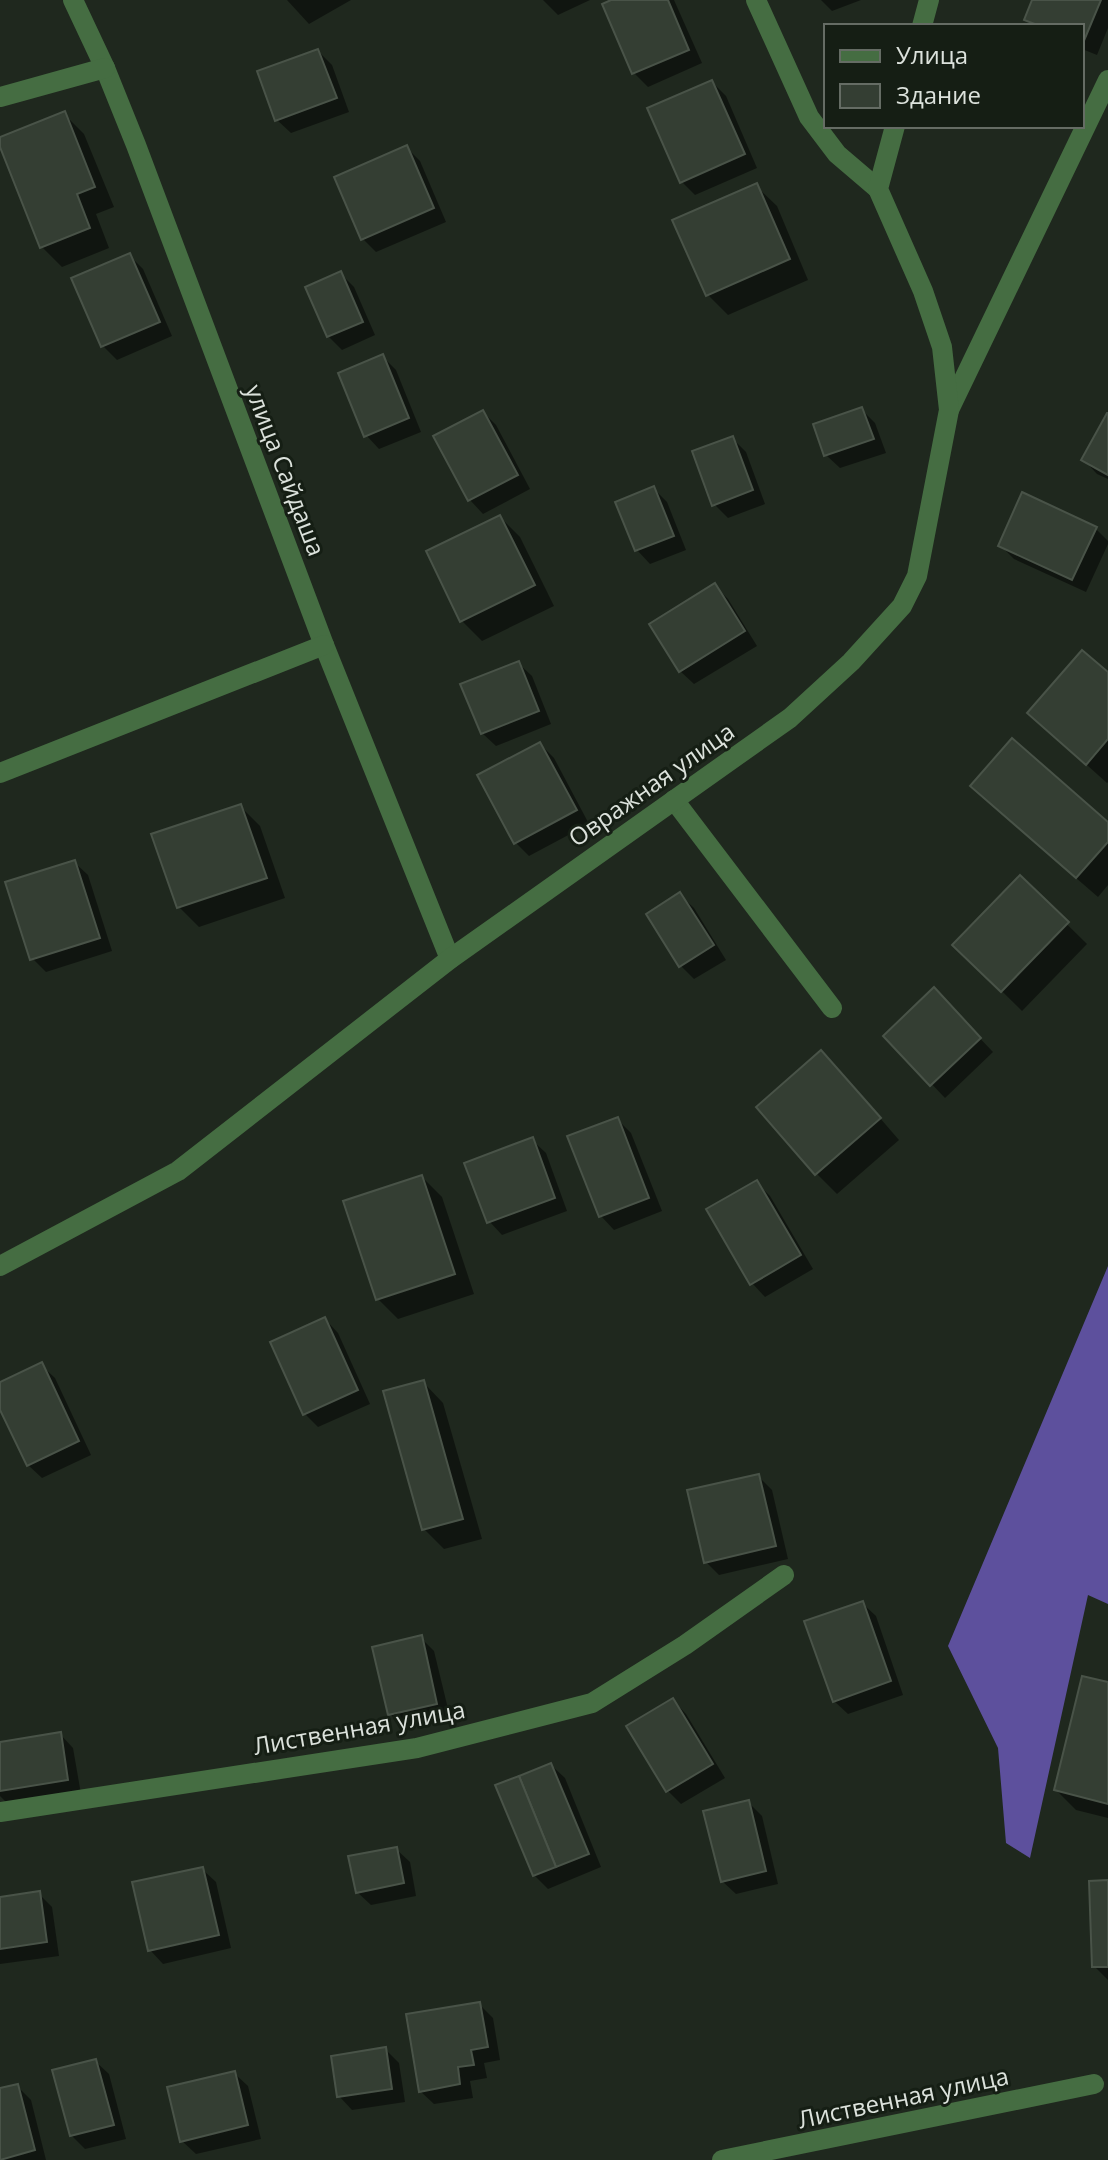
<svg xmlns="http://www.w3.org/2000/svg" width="1108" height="2160" font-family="'Open Sans',sans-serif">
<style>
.forest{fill:#5d509d}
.shadow{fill:#0007}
.building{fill:#343e33;stroke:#495348;stroke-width:2}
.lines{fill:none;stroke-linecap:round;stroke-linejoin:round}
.minor{stroke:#456d42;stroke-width:20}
.labels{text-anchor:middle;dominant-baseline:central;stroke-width:6;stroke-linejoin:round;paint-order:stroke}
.street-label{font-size:24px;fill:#dce2dc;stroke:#151e14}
</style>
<rect width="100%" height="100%" fill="#1f281e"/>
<!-- forest -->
<path class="forest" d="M1108,1266v338l-20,-9 -58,263 -24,-15 -8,-95 -50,-102z"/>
<!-- shadow -->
<g class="shadow">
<path d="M287,0h64l-42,24z"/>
<path d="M543,0h47l-32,15z"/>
<path d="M616,0h58l28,63 -54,24 -14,-14z"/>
<path d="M821,0h40l-29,11z"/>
<path d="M1034,0h74v28l-11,27 -15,-6v-23h-49l-7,-7z"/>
<path d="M318,51l14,14 17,47 -58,21 -14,-13z"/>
<path d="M712,82l14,14 31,72 -62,27 -13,-13z"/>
<path d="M64,114l20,20 30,73 -18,7 13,34 -47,19 -20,-20 -42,-108z"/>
<path d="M407,148l13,13 26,61 -70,30 -13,-13z"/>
<path d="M756,186l21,20 31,74 -80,35 -20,-20z"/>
<path d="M129,255l14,14 29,67 -55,24 -14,-14 -29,-67z"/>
<path d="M341,274l13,13 21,48 -33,15 -14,-14z"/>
<path d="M382,356l14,14 25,62 -42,17 -13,-14z"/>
<path d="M862,410l13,13 11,30 -46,15 -14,-13z"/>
<path d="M483,412l13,13 34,64 -47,25 -13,-14 -34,-63z"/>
<path d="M1108,416v63l-11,-5 -13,-14z"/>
<path d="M732,438l14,14 19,52 -37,14 -14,-14z"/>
<path d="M654,489l13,13 19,48 -36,14 -13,-14z"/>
<path d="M500,517l20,20 34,69 -72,35 -20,-20z"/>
<path d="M1095,528l13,13v3l-22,48 -72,-33 -14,-14z"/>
<path d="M715,586l13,13 29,47 -63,38 -14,-13z"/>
<path d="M518,663l14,13 19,48 -55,22 -14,-13z"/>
<path d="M1108,675v107l-1,1 -78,-70z"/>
<path d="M540,744l14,14 35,66 -60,32 -14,-14z"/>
<path d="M240,806l20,20 25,72 -86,29 -20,-20z"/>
<path d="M993,806l115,19v60l-10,12z"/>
<path d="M74,862l14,13 24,76 -66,21 -14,-14z"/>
<path d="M1020,878l67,66 -65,67 -67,-66z"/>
<path d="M680,895l14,13 32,52 -32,19 -13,-13z"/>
<path d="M934,990l59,62 -48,46 -59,-62z"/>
<path d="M821,1053l20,20 58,67 -62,54 -20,-20 -58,-67z"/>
<path d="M617,1119l14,14 31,78 -48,19 -13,-14z"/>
<path d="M532,1140l14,13 21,58 -65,24 -13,-14z"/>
<path d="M422,1177l20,20 32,97 -76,25 -20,-20z"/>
<path d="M756,1182l14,14 43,73 -48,28 -13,-14z"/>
<path d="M325,1319l13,14 32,71 -52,23 -13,-13z"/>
<path d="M41,1365l14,13 36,77 -49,23 -14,-13 -28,-60v-21z"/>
<path d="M423,1382l20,21 39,136 -38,10 -20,-20z"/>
<path d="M758,1476l14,14 16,69 -69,16 -13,-13z"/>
<path d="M862,1603l14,13 27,79 -55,19 -14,-13z"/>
<path d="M421,1638l13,13 16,66 -46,11 -14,-14z"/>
<path d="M1108,1684v134l-32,-8 -20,-20z"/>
<path d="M673,1700l13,14 39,64 -44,26 -13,-13z"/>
<path d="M60,1734l13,14 8,46 -72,11 -9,-9v-52z"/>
<path d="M551,1765l14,13 36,89 -53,22 -14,-14z"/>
<path d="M748,1802l14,14 16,68 -42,10 -14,-13z"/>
<path d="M396,1849l14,13 6,34 -45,9 -14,-13z"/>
<path d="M202,1869l14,13 15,66 -68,16 -13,-14z"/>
<path d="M1108,1882v98l-14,-14z"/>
<path d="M39,1894l13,13 7,49 -59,8v-65z"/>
<path d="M479,2004l14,14 7,42 -16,3 3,15 -17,3 3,17 -39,6 -14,-13z"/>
<path d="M385,2049l14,14 6,39 -53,8 -13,-14z"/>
<path d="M95,2061l14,13 17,65 -41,10 -14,-14z"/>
<path d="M234,2073l14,13 13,53 -65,15 -14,-13z"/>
<path d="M17,2086l14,14 15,60h-46v-70z"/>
</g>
<!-- building -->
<g class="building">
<path d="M611,0h57l21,50 -57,24 -30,-70z"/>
<path d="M1032,0h69l-18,43 -1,-17h-42l-16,-6z"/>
<path d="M318,49l19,49 -62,23 -18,-50z"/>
<path d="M712,80l33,74 -65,29 -33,-75z"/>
<path d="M65,111l30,76 -18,7 13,34 -50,20 -40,-101v-10z"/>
<path d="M407,145l27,63 -73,32 -27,-63z"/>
<path d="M757,183l33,76 -84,37 -34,-76z"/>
<path d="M130,253l30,69 -59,25 -30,-69z"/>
<path d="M341,271l22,51 -36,15 -22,-50z"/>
<path d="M383,354l26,64 -45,19 -26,-64z"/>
<path d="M862,407l12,32 -50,17 -11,-32z"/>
<path d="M483,410l35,65 -50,26 -35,-65z"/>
<path d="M1107,413h1v62l-27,-15z"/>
<path d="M733,436l20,54 -41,16 -20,-55z"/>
<path d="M654,486l20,50 -39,15 -20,-49z"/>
<path d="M1022,492l75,35 -25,53 -74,-34z"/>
<path d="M500,515l35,70 -75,37 -34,-71z"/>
<path d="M715,583l30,48 -66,41 -30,-48z"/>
<path d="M1082,650l26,22v67l-22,26 -59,-52z"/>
<path d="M519,661l20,50 -58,23 -21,-50z"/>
<path d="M1012,738l96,84v20l-32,36 -106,-92z"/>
<path d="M540,742l37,68 -63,34 -37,-69z"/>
<path d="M241,804l26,74 -90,30 -26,-74z"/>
<path d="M75,860l25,78 -70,22 -25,-78z"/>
<path d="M1020,875l49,47 -68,70 -49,-47z"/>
<path d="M680,892l34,53 -35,22 -33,-53z"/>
<path d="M934,987l47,51 -51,48 -47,-50z"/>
<path d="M821,1050l60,68 -66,57 -59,-68z"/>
<path d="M618,1117l31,81 -50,19 -32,-81z"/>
<path d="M533,1137l22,61 -68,25 -23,-60z"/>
<path d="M422,1175l33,99 -79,26 -33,-99z"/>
<path d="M757,1180l44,75 -51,30 -44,-76z"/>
<path d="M325,1317l33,73 -55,25 -33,-73z"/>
<path d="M42,1362l37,79 -52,25 -27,-56v-28z"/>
<path d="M424,1380l39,139 -41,11 -39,-139z"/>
<path d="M759,1474l17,72 -72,17 -17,-73z"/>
<path d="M863,1601l28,80 -58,21 -29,-81z"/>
<path d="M422,1635l15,69 -49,11 -16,-68z"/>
<path d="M1082,1676l26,6v122l-54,-14z"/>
<path d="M673,1698l40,66 -47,28 -40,-66z"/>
<path d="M61,1732l7,48 -68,11v-49z"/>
<path d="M551,1763l38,91 -33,13 -37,-91z"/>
<path d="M519,1776l37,91 -23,9 -38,-91z"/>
<path d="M749,1800l17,71 -45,11 -18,-71z"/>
<path d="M397,1847l7,36 -48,10 -8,-37z"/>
<path d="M203,1867l16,68 -71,16 -16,-69z"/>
<path d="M1108,1880v87h-16l-3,-86z"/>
<path d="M40,1891l7,51 -47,7v-52z"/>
<path d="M480,2002l8,45 -17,3 3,15 -16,2 2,17 -41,8 -13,-78z"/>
<path d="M386,2047l6,42 -55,8 -6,-41z"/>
<path d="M96,2059l18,66 -44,11 -18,-66z"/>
<path d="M235,2071l13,54 -68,17 -13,-55z"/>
<path d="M18,2084l17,66 -35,10v-72z"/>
</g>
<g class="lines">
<!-- minor -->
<g class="minor">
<path d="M73,0l32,68 31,77 188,500 126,314"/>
<path d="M756,0l53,117 28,37 41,35"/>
<path d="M922,26l7,-26"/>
<path d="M0,97l105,-29"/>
<path d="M949,410l159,-330"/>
<path d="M0,773l324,-128"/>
<path d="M674,800l158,208"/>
<path d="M0,1266l178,-95 272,-212 340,-241 61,-56 51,-56 15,-30 32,-166 -7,-63 -19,-56 -45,-102 17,-63"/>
<path d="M0,1812l417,-64 175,-45 93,-58 99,-70"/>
<path d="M722,2160l372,-76"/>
</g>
</g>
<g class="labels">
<!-- street labels -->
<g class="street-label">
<text transform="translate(286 470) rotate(69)">улица Сайдаша</text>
<text transform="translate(651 784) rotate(-35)">Овражная улица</text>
<text transform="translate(359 1727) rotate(-10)">Лиственная улица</text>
<text transform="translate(903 2097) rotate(-12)">Лиственная улица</text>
</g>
</g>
<!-- legend -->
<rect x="824" y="24" width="260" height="104" fill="#151e14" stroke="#656c64" stroke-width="2"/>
<rect x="840" y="50" width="40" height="12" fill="#456d42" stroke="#656c64" stroke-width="2"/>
<text x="896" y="64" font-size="24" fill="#dce2dc">Улица</text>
<rect x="840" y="84" width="40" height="24" fill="#343e33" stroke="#656c64" stroke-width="2"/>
<text x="896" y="104" font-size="24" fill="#dce2dc">Здание</text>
</svg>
